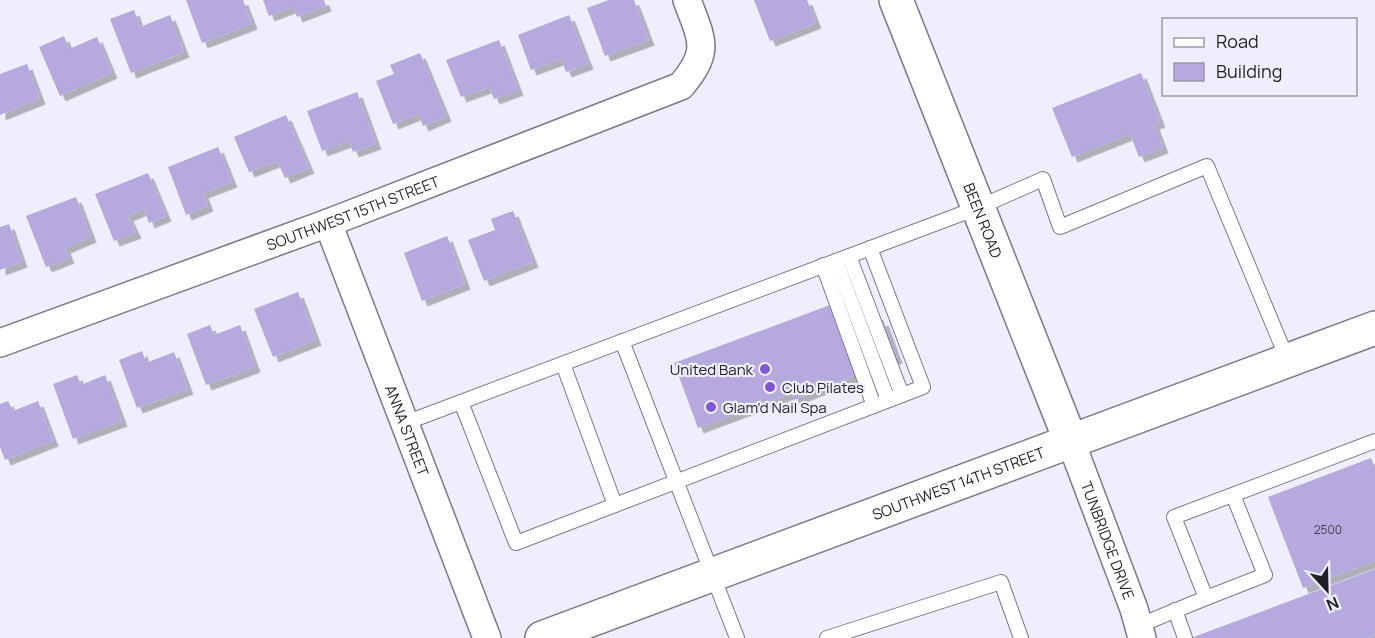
<svg xmlns="http://www.w3.org/2000/svg" width="1375" height="638" font-family="Manrope,sans-serif">
<style>
.building{fill:#b5a9de;filter:url(#shadow)}
.lines{fill:none;stroke-linecap:round;stroke-linejoin:round}
.service-casing{stroke:#7c788d;stroke-width:16}
.minor-casing{stroke:#7c788d;stroke-width:30}
.tertiary-casing{stroke:#7c788d;stroke-width:36}
.primary-casing{stroke:#7c788d;stroke-width:36}
.service{stroke:#fff;stroke-width:14}
.minor{stroke:#fff;stroke-width:27}
.tertiary{stroke:#fff;stroke-width:33}
.primary{stroke:#fff;stroke-width:33}
.poi-dot{fill:#7e57d1;stroke:#f0edfc;stroke-width:2}
.labels{text-anchor:middle;dominant-baseline:central;stroke-width:4.5;stroke-linejoin:round;paint-order:stroke}
.number-label{font-size:12px;fill:#454154}
.street-label{font-size:15px;fill:#201e26;stroke:#f0edfc}
.poi-label{font-size:15px;fill:#201e26;stroke:#f0edfc;text-anchor:start}
</style>
<defs>
<filter id="shadow"><feDropShadow dx="5.5" dy="5.5" stdDeviation="0" flood-color="#0004"/></filter>
</defs>
<rect width="100%" height="100%" fill="#f0edfc"/>
<!-- building -->
<g class="building">
<path d="M186,0h57l9,24 -50,19z"/>
<path d="M263,0h61l2,6 -29,11 -4,-10 -24,9z"/>
<path d="M609,0h25l15,40 -44,16 -18,-48z"/>
<path d="M754,0h53l9,23 -46,18z"/>
<path d="M134,10l6,17 30,-12 14,37 -53,21 -21,-54z"/>
<path d="M569,15l19,49 -22,8 -5,-13 -30,11 -13,-35z"/>
<path d="M64,36l5,13 28,-12 15,36 -52,23 -21,-49z"/>
<path d="M499,40l19,50 -24,9 -5,-12 -28,10 -15,-37z"/>
<path d="M420,53l26,63 -23,10 -5,-12 -25,10 -17,-43 18,-7 -4,-9z"/>
<path d="M27,64l13,35 -40,16v-41z"/>
<path d="M1141,73l19,49 -6,2 9,24 -24,9 -9,-23 -58,23 -20,-49z"/>
<path d="M357,92l19,52 -23,8 -4,-11 -27,10 -15,-40z"/>
<path d="M286,115l23,53 -24,10 -8,-17 -28,11 -15,-35z"/>
<path d="M218,147l14,35 -29,11 5,13 -22,9 -18,-48z"/>
<path d="M148,173l18,43 -17,7 -5,-14 -16,7 8,17 -22,8 -19,-47z"/>
<path d="M76,197l15,40 -26,11 4,10 -23,9 -20,-51z"/>
<path d="M513,211l20,51 -49,19 -16,-41 27,-10 -4,-11z"/>
<path d="M9,224l13,38 -22,8v-43z"/>
<path d="M447,236l18,48 -43,17 -18,-48z"/>
<path d="M298,292l18,48 -43,17 -19,-48z"/>
<path d="M830,305l11,31 42,-16 14,38 -103,42 -2,-7 -94,35 -24,-65z"/>
<path d="M210,325l4,10 26,-10 15,42 -49,18 -19,-51z"/>
<path d="M142,351l4,12 28,-11 14,37 -51,19 -18,-48z"/>
<path d="M77,375l4,10 24,-10 17,46 -49,18 -20,-55z"/>
<path d="M8,401l5,10 25,-10 15,40 -48,19 -5,-13v-43z"/>
<path d="M1371,458l4,10v93l-72,27 -35,-91z"/>
<path d="M1375,569v66l-9,3h-175z"/>
</g>
<g class="lines">
<!-- service casing -->
<g class="service-casing">
<g id="service">
<path d="M849,256l53,139"/>
<path d="M836,261l52,139"/>
<path d="M823,265l51,141"/>
<path d="M622,341l115,297"/>
<path d="M563,364l52,141"/>
<path d="M461,402l55,141 407,-156 -53,-139"/>
<path d="M405,423l572,-215 66,-29 17,48 147,-61 81,195"/>
<path d="M1206,598l59,-23 -32,-80"/>
<path d="M1175,610l10,28"/>
<path d="M1140,625l66,-27 -32,-81 201,-76"/>
<path d="M827,638l174,-56 20,56"/>
</g>
</g>
<!-- minor casing -->
<g class="minor-casing">
<g id="minor">
<path id="s1" d="M328,223l159,415"/>
<path id="s2" d="M0,343l328,-120 353,-137c30,-36 21,-45 6,-86"/>
<path id="s3" d="M1071,442l63,167 8,29"/>
</g>
</g>
<!-- tertiary casing -->
<g class="tertiary-casing">
<g id="tertiary">
<path id="s4" d="M896,0l175,442"/>
</g>
</g>
<!-- primary casing -->
<g class="primary-casing">
<g id="primary">
<path id="s5" d="M542,638l833,-310"/>
</g>
</g>
<!-- service -->
<use href="#service" class="service"/>
<!-- minor -->
<use href="#minor" class="minor"/>
<!-- tertiary -->
<use href="#tertiary" class="tertiary"/>
<!-- primary -->
<use href="#primary" class="primary"/>
</g>
<!-- markers -->
<g class="poi-dot">
<circle cx="765" cy="369" r="6"/>
<circle cx="770" cy="387" r="6"/>
<circle cx="711" cy="407" r="6"/>
</g>
<g class="labels">
<!-- number labels -->
<g class="number-label">
<text x="1328" y="529">2500</text>
</g>
<!-- street labels -->
<g class="street-label">
<text stroke="none"><textPath href="#s2" startOffset="376">SOUTHWEST 15TH STREET</textPath></text>
<text stroke="none"><textPath href="#s4" startOffset="237">BEEN ROAD</textPath></text>
<text stroke="none"><textPath href="#s1" startOffset="222">ANNA STREET</textPath></text>
<text stroke="none"><textPath href="#s5" startOffset="444">SOUTHWEST 14TH STREET</textPath></text>
<text stroke="none"><textPath href="#s3" startOffset="105">TUNBRIDGE DRIVE</textPath></text>
</g>
<!-- poi labels -->
<g class="poi-label">
<text x="753" y="369" text-anchor="end">United Bank</text>
<text x="782" y="387">Club Pilates</text>
<text x="723" y="407">Glam'd Nail Spa</text>
</g>
</g>
<!-- legend -->
<rect x="1162" y="18" width="195" height="78" fill="#f0edfc" stroke="#9d9aa6" stroke-width="1.5"/>
<rect x="1174" y="38" width="30" height="9" fill="#ffffff" stroke="#9d9aa6" stroke-width="1.5"/>
<text x="1216" y="48" font-size="18" fill="#201e26">Road</text>
<rect x="1174" y="63" width="30" height="18" fill="#b5a9de" stroke="#9d9aa6" stroke-width="1.5"/>
<text x="1216" y="78" font-size="18" fill="#201e26">Building</text>
<!-- north arrow -->
<g transform="translate(1327 590) rotate(158)" stroke="#f0edfc" stroke-width="4.5" paint-order="stroke">
<path d="M0-4.5L10 22L0 15L-10 22Z" fill="#201e26"/>
<text y="-9" font-size="16" font-weight="bold" text-anchor="middle" fill="#201e26">N</text>
</g>
</svg>
